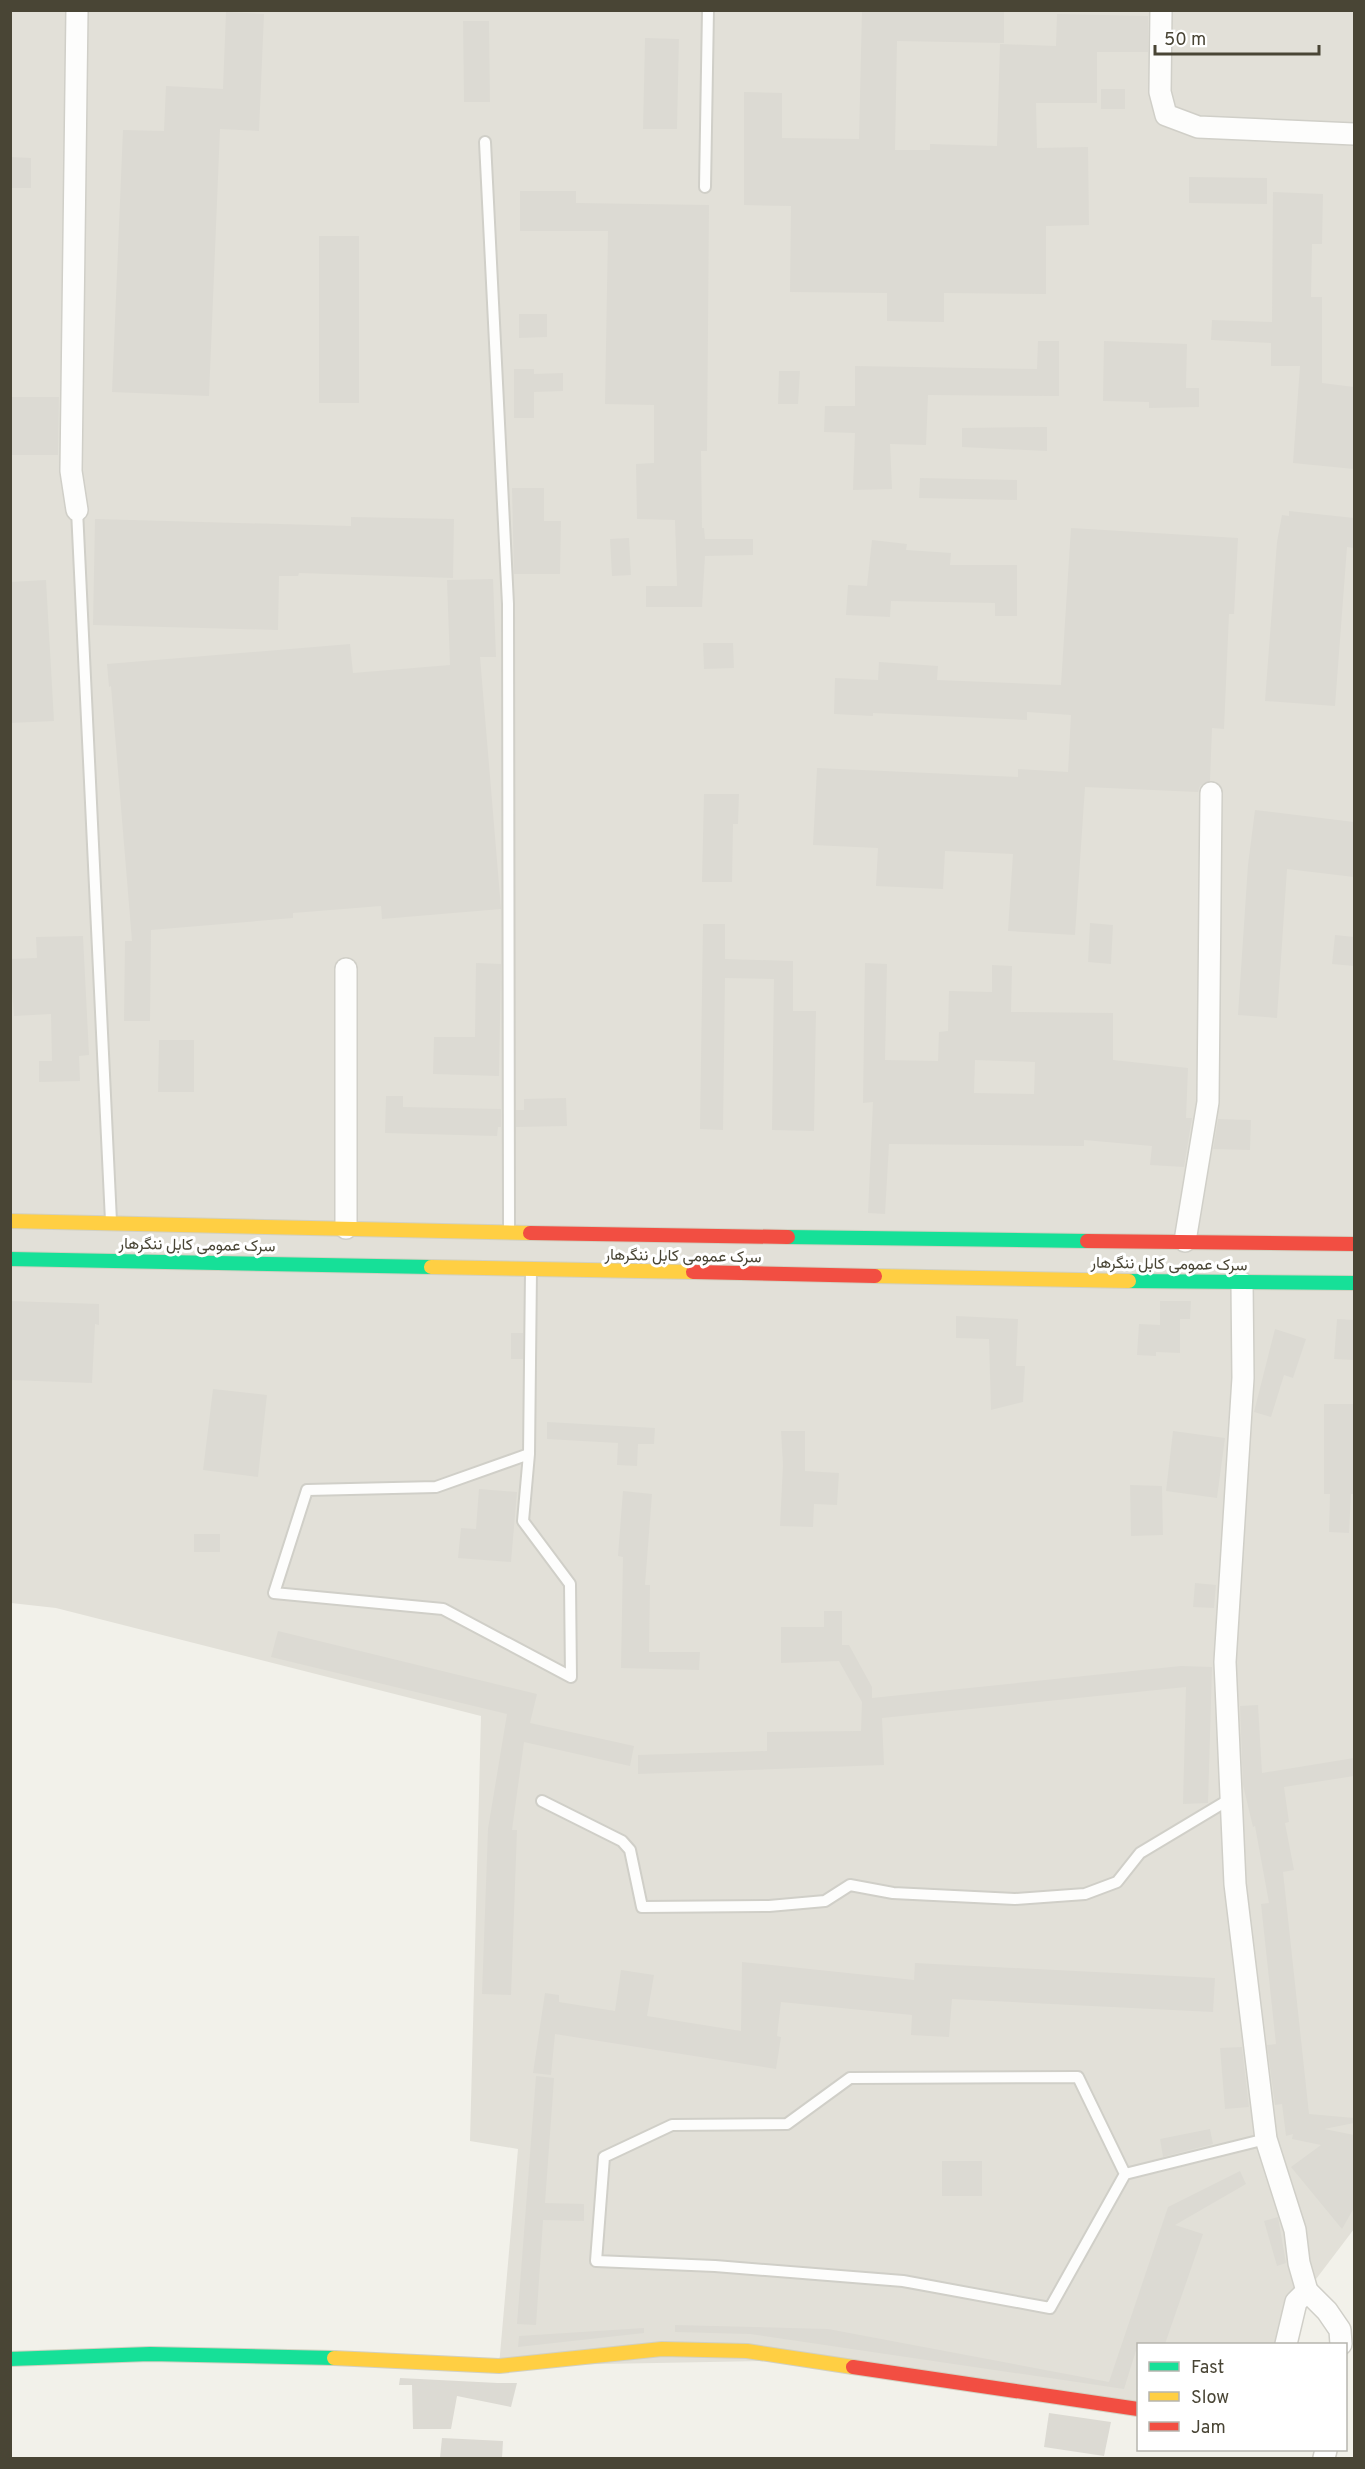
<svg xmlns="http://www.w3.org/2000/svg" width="1365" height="2469" font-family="Overpass,Vazirmatn,sans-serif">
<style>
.industrial{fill:#e2e0d8}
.building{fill:#dcdad3;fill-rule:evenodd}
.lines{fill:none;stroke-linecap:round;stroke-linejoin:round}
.lane-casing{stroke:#d0cfc8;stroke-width:14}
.street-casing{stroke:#d0cfc8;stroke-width:24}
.fast-casing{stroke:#d2d0c1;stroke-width:16}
.slow-casing{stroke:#d2d0c1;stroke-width:16}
.jam-casing{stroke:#d2d0c1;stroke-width:16}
.lane{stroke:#fdfdfc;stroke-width:10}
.street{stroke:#fdfdfc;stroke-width:21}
.fast{stroke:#16e098;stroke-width:14}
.slow{stroke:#ffcf43;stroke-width:14}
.jam{stroke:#f24e42;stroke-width:14}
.labels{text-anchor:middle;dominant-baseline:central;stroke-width:6;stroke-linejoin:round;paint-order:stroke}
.street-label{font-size:16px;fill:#494535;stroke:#fff}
</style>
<rect width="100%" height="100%" fill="#f2f1ea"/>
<!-- industrial -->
<path class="industrial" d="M11,11h1343v2218l-47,62 -21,53h-148v65l-315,-49 -324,6 19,-217 -48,-8 11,-425 -425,-108 -45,-5z"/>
<!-- building -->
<g class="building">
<path d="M862,10l142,1v32l-107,-2 -2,109h35v-6l67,2 3,-102 56,2 1,-32 91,2v36h-51v51h-61l1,45 51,-1 1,78 -43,1v68l-102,-1v29l-57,-1v-28l-97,-1 1,-86 -47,-1v-113l38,1v45l77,1z"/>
<path d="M226,12l38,2 -5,117 -39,-2 -11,267 -97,-4 11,-262 41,1 2,-45 57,3z"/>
<path d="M463,21h26l1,81h-26z"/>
<path d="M645,38l34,1 -2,90h-34z"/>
<rect x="1101" y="89" width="24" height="20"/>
<path d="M10,157l21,1v30h-21z"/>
<path d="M1189,177l78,1v26l-78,-1z"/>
<path d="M520,191h56v12l133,2 -2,246h-6l1,77h2l1,11h48v16l-48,1 -3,51h-56v-21h31l-2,-66 -38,-1 -1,-55 18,-1v-58l-49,-1 3,-173h-88z"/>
<path d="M1273,192l50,2 -1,50h-10l-1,53h11v86l32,4v82l-61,-6 7,-97h-29v-23l-60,-3 1,-20 60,2z"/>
<rect x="319" y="236" width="40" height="167"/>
<path d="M519,314h28v23l-28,1z"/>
<path d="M1038,341h21v55l-131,-1 -2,50 -36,-1 2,45 -39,1 2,-57 -31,-1 1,-26h30v-40l182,3z"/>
<path d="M1104,341l83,3 -1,44h13v19l-50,1v-6l-46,-1z"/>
<path d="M514,369h20v5l29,-1v18l-29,1v26h-20z"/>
<path d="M779,371h21l-2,33h-20z"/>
<path d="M10,397h49l-1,58h-48z"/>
<path d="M1047,427v24l-85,-4v-19z"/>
<path d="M920,478l97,2v20l-98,-2z"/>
<path d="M512,488h32v33h17l-1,53h-46z"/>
<path d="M1289,511l65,7v30l-7,-1 -12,159 -70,-5 12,-159 5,-27 7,1z"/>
<path d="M351,517l103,2 -1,59 -154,-5 -1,3h-19l-1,54 -185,-5 2,-106 256,7z"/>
<path d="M1071,528l167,10 -4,76h-5l-5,115 -12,-1 -2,53 -10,5 -2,6 -113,-5 -10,148 -67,-4 5,-77 -68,-3 -2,38 -67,-3 2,-38 -65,-3 4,-77 201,9v-8l50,3 3,-57 -44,-3v8l-154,-7v3l-39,-2 1,-36 43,2 1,-18 59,4 -1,14 124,5z"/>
<path d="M629,538l2,37 -19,1 -2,-37z"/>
<path d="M872,540l35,4 -1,6 45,3 -1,12h67v51h-22v-13l-104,-2 -1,16 -44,-2 2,-30 19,1z"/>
<path d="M493,579l3,78h-16l21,252 -119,10 -1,-13 -88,7v5l-142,12 -1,91h-26l1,-80h7l-21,-255 -2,1 -2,-23 243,-20 3,29 97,-8 -3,-85z"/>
<path d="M46,580l8,141 -44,2v-141z"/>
<path d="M703,643h30l1,25 -30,1z"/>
<path d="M704,794h35l-1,30h-5l-1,58h-30z"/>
<path d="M1255,810l99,12v55l-67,-8 -10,149 -39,-3 10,-150z"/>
<path d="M1090,923l23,2 -2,39 -23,-2z"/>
<path d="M703,924h22v35l68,2v50h23l-2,120 -42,-1 2,-151 -49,-1 -2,152 -23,-1z"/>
<path d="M1335,935l19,2v29l-22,-2z"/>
<path d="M83,936l6,119 -10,1 1,25 -41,1v-21h13l-1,-47 -37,2 -4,-57 27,-1 -1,-21z"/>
<path d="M476,963l25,1 -2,112 -66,-2 1,-37h41z"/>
<path d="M865,963l22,1 -2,96 53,1 1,-29 9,-1 1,-40 43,1v-27l20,1 -1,46 102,1v47l75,8 -2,50h6l-8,49 -34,-2 2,-19 -68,-6v6l-195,-2 -4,70 -17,-1 5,-111 -10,1zM975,1060l60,2 -1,32 -60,-1z"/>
<path d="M159,1040h35v52h-36z"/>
<path d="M386,1096h17v11l98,2v18h-3l-1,9 -112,-3z"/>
<path d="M566,1098l1,28 -51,1v-17h8v-11z"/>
<path d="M1218,1119l33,1 -1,30 -37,-1z"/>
<path d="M10,1301l89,3v21l-4,-1 -3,59 -82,-3z"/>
<path d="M1160,1301h31l-1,18h-10v34l-24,-1v4l-19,-1 2,-31 21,1z"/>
<path d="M956,1316l62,3 -2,47h9l-2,36 -32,8 -2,-71 -33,-1z"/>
<path d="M1337,1319l17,1v40l-20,-1z"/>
<path d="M1275,1329l31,10 -13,39 -9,-3 -13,42 -17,-5z"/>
<rect x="511" y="1333" width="12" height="26"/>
<path d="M213,1389l54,6 -9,82 -55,-7z"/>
<path d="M1324,1404h30v90h-3l-2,39 -20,-1 1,-38h-6z"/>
<path d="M547,1422l108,6 -1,16h-16l-1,22 -20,-1 1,-22 -71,-4z"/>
<path d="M781,1431h24v40l34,2 -2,32 -23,-1 -1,23 -33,-1 3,-61z"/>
<path d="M1173,1431l52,7 -8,60 -51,-7z"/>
<path d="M1130,1485l32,1 1,49 -32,1z"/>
<path d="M479,1489l38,3 -6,70 -53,-4 3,-30 15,1z"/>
<path d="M623,1491l29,3 -7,91h5l-1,67h51l-1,18 -78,-2 2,-111 -5,-1z"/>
<rect x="194" y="1534" width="26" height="18"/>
<path d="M1195,1583l21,2 -2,23 -21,-1z"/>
<path d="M824,1611h18v34h7l23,42v11l309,-32 31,1 -4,136 -25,1 3,-117 -304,31 2,47 -246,9v-19l129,-4v-19l94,-1 1,-29 -23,-41 -58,2v-36h43z"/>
<path d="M278,1631l259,63 -7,29 104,23 -4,20 -106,-24 -12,88h5l-6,165 -29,-1 6,-165 19,-115 -236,-57z"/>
<path d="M1258,1705l4,68 92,-15v18l-70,11 5,35 -4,1 9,47 -11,2 26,242 45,4v5l-30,6 30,6v73l-12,21 -51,-62 30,-22 -29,-6 1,-5 -7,2 -4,-32 -7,1 -8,-60 9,-1 -15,-140 8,-1 -14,-77 -2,1 -10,-42 -3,-79z"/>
<path d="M742,1962l172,18 1,-17 300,15 -2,34 -261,-13 -3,38 -38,-2 1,-20 -131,-13 -4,34 4,1 -5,32 -221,-35 -4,41 -18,-2 12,-80 14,2v7l56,9 6,-41 33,5 -7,41 94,15z"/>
<path d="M1242,2047l7,60 -24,2 -5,-61z"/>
<path d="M536,2076l18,2 -9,125 39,1v17l-41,-1 -7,105 -19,-1z"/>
<path d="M1210,2129l3,15 -50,13 -3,-18z"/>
<rect x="942" y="2161" width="40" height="35"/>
<path d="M1240,2171l6,13 -71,41 28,9 -38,110h-27l-14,45 -374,-55 -75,-2v-7l153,4 281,53 59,-175z"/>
<path d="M1278,2217l8,46 -9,3 -13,-45z"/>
<path d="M644,2328v5l-126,14 1,-11z"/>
<path d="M400,2378l98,5h19l-6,24 -54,-11 -6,33h-38l-1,-44h-13z"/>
<path d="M1049,2413l62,9 -7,34 -60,-9z"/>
<path d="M442,2438l61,3 -1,17h-62z"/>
</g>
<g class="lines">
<!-- lane casing -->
<g class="lane-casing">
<g id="lane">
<path d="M485,142l23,462 1,627"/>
<path d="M705,187l3,-177"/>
<path d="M77,510l34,711"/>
<path d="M529,1454l-6,67 47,63 1,93 -128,-68 -169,-16 33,-103 129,-3 93,-33 2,-183"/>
<path d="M542,1801l80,40 8,9 12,57 127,-1 56,-5 25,-16 43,8 122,6 70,-5 32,-12 23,-29 90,-54"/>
<path d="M1125,2174l-75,134 -147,-27 -188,-15 -119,-5 8,-104 68,-32 115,-1 63,-46 228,-1 47,97 141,-35"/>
</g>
</g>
<!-- street casing -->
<g class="street-casing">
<g id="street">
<path d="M77,10l-6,461 6,39"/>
<path d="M1161,10l-1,82 6,23 32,12 156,7"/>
<path d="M346,969v259"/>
<path d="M1185,1241l23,-139 3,-309"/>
<path d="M1242,1283l1,95 -18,284 10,222 31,255 29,91 4,33 8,28 20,20 13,19 1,14"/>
<path d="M1286,2344l10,-42 11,-11"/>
<path d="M1324,2458l2,-8"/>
</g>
</g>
<!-- fast casing -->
<g class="fast-casing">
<g id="fast">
<path d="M788,1237l299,4"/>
<path d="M10,1259l421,8"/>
<path d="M1129,1281l225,2"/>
<path d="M10,2359l140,-5 184,4"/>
</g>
</g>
<!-- slow casing -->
<g class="slow-casing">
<g id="slow">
<path d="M10,1221l520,12"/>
<path d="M431,1267l262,5"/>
<path d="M875,1276l254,5"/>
<path d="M334,2358l165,8 163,-17 85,2 106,16"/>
</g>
</g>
<!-- jam casing -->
<g class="jam-casing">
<g id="jam">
<path d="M530,1233l258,4"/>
<path d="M1087,1241l267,3"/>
<path d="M693,1272l182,4"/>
<path d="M853,2367l285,42"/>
</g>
</g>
<!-- lane -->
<use href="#lane" class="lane"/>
<!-- street -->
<use href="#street" class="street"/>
<!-- fast -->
<use href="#fast" class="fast"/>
<!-- slow -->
<use href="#slow" class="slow"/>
<!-- jam -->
<use href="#jam" class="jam"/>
</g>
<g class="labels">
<!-- street labels -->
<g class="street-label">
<text transform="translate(197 1246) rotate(1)">سرک عمومی کابل ننگرهار</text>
<text transform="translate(683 1257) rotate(1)">سرک عمومی کابل ننگرهار</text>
<text transform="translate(1169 1265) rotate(1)">سرک عمومی کابل ننگرهار</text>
</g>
</g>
<!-- border -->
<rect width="1365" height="2469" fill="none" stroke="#494535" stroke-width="24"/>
<!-- legend -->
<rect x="1137" y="2343" width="210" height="108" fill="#ffffff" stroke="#b6b5ae" stroke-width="1.5"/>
<rect x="1149" y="2362" width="30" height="9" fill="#16e098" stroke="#b6b5ae" stroke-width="1.5"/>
<text x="1191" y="2373" font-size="18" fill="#494535">Fast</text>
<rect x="1149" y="2392" width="30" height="9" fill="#ffcf43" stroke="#b6b5ae" stroke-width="1.5"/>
<text x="1191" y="2403" font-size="18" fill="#494535">Slow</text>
<rect x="1149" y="2422" width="30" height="9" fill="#f24e42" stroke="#b6b5ae" stroke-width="1.5"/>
<text x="1191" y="2433" font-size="18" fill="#494535">Jam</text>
<!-- scale -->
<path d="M1155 45v9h164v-9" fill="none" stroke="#494535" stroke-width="3"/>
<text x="1164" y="45" font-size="18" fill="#494535" stroke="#ffffff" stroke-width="4.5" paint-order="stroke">50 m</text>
</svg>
